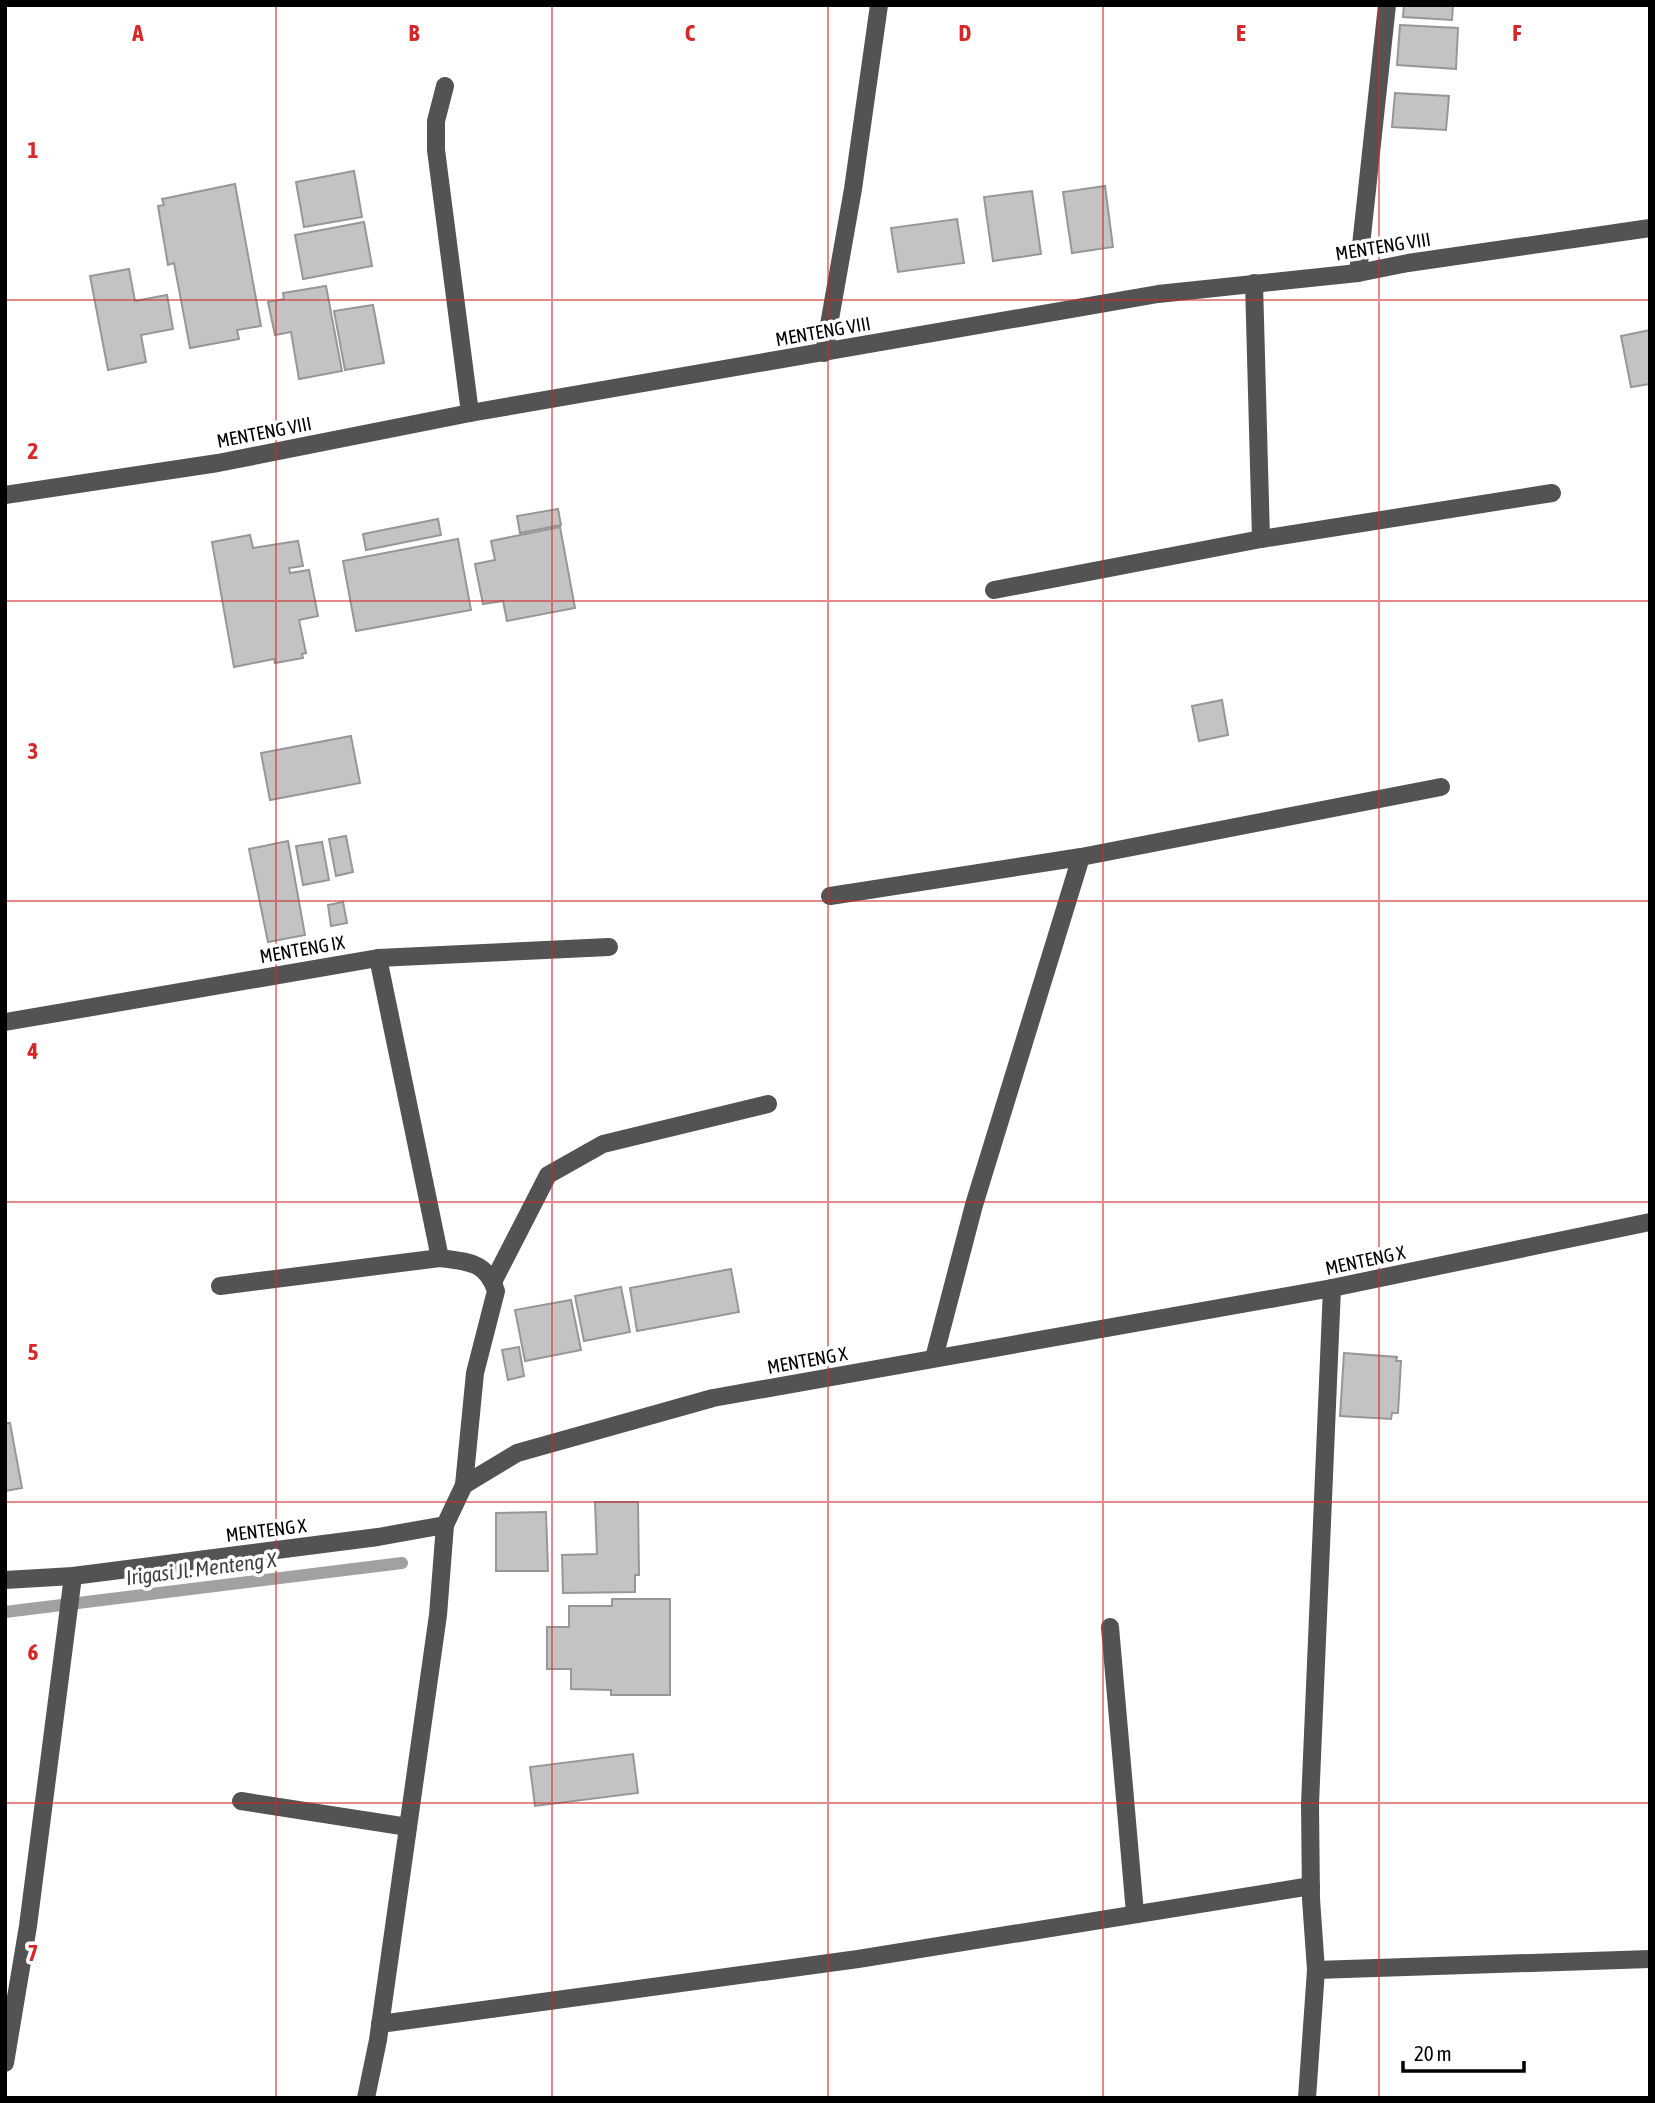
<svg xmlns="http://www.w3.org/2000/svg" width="1655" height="2103" font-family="'Asap Condensed',sans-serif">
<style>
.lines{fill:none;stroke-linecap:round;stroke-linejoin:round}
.stream{stroke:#a1a1a1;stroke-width:12}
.building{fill:#c3c3c3;stroke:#979797;stroke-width:2}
.minor{stroke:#535353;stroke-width:18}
.grid{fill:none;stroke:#d62828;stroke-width:2;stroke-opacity:0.55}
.labels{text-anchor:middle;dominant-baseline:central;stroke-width:7;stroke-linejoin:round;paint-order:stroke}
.street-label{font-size:19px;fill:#000;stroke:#fff}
.water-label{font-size:21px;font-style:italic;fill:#424242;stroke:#fff}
.grid-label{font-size:23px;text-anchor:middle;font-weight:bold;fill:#d62828;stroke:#fff;stroke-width:7;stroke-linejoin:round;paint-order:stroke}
</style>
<rect width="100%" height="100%" fill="#fff"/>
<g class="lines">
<!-- stream -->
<path class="stream" d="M5,1612l397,-49"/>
</g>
<!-- building -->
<g class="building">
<path d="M1404,5h49l-1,15 -49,-3z"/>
<path d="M1400,25l58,3 -2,41 -59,-4z"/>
<path d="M1395,93l54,3 -3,34 -54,-3z"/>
<path d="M354,171l8,46 -58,10 -8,-45z"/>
<path d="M235,184l26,142 -24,4 2,9 -49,9 -16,-85 -6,2 -10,-59 6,-1 -2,-6z"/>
<path d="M1105,186l8,61 -41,6 -9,-61z"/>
<path d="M1032,191l9,63 -48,7 -9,-64z"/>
<path d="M957,219l7,44 -66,9 -7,-44z"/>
<path d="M364,222l8,44 -69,13 -8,-44z"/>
<path d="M129,269l6,32 32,-6 6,34 -32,6 5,27 -38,8 -18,-94z"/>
<path d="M326,286l16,85 -43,8 -8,-47 -16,3 -7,-33 16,-3 -1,-6z"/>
<path d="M373,305l11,58 -39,7 -11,-59z"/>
<path d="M1650,330v54l-19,3 -10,-51z"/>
<path d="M558,509l3,16 -41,8 -3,-17z"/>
<path d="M438,519l3,16 -75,15 -3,-16z"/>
<path d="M560,527l15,81 -68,13 -4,-20 -20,3 -8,-40 20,-4 -4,-19z"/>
<path d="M250,535l3,13 45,-7 5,25 -14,2 1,5 19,-3 9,46 -19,4 7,33 -4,1 1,4 -28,5 -1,-4 -40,8 -22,-125z"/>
<path d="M458,539l13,71 -115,21 -13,-70z"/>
<path d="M1222,700l6,35 -29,6 -7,-35z"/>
<path d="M351,736l9,47 -90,17 -9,-47z"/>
<path d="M346,836l7,36 -17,4 -7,-37z"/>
<path d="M288,841l17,94 -37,7 -19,-93z"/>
<path d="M322,842l7,38 -26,5 -7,-39z"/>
<path d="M343,902l4,21 -16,3 -3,-21z"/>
<path d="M731,1269l8,43 -102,19 -7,-43z"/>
<path d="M621,1287l9,45 -46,9 -9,-45z"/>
<path d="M571,1300l10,50 -56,11 -10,-51z"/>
<path d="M519,1347l5,29 -16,4 -6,-30z"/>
<path d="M1344,1353l53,4 -1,4h5l-3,52h-6l-1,6 -51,-3z"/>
<path d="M5,1423h5l12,65 -17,3z"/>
<path d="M595,1502h43l1,73h-4v17l-72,1 -1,-38 35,-1z"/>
<path d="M546,1512l2,59h-52v-58z"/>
<path d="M612,1599h58v96h-59v-5l-40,-1v-20h-24v-42h22v-21h43z"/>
<path d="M633,1754l5,39 -103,13 -5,-39z"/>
</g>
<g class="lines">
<!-- minor -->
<g class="minor">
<path d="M445,86l-9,35v29l34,263"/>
<path d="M1358,273l29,-268"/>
<path d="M1254,283l7,256"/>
<path d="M824,353l29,-164 26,-184"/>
<path d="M5,495l213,-32 252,-50 688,-119 200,-21 50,-10 242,-35"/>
<path d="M994,590l267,-51 291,-46"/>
<path d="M830,896l251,-39 360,-70"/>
<path d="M378,958l62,300"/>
<path d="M5,1022l373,-64 231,-11"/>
<path d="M493,1282l55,-107 55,-31 165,-40"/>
<path d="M220,1286l220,-28c28,4 46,3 56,33l-21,82 -11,112"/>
<path d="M934,1358l40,-153 107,-348"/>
<path d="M5,1580l68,-4 305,-39 67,-12 19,-40 53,-32 196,-55 619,-110 318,-66"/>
<path d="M1110,1627l25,286"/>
<path d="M241,1801l167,26"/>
<path d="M1316,1970l334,-11"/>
<path d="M380,2024l478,-65 453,-73"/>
<path d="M5,2063l23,-137 45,-350"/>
<path d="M366,2098l12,-58 60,-425 7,-90"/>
<path d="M1307,2098l9,-128 -5,-71 -1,-95 22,-516"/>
</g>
</g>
<!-- grid -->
<path class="grid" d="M276,5v2093M552,5v2093M828,5v2093M1103,5v2093M1379,5v2093M5,300h1645M5,601h1645M5,901h1645M5,1202h1645M5,1502h1645M5,1803h1645"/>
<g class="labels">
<!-- street labels -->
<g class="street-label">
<text transform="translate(1383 246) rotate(-9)">MENTENG VIII</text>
<text transform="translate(823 331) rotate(-10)">MENTENG VIII</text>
<text transform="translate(264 432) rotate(-11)">MENTENG VIII</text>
<text transform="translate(302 949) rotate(-10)">MENTENG IX</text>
<text transform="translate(1365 1260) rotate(-12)">MENTENG X</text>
<text transform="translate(807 1360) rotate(-10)">MENTENG X</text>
<text transform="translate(266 1530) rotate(-7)">MENTENG X</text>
</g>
<!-- water labels -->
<g class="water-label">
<text transform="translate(201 1568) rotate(-7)">Irigasi Jl. Menteng X</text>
</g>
</g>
<g class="grid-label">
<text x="138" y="41">A</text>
<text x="414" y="41">B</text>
<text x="690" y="41">C</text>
<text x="965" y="41">D</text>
<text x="1241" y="41">E</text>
<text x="1517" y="41">F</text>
<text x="33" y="158">1</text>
<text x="33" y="459">2</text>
<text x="33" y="759">3</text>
<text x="33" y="1059">4</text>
<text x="33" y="1360">5</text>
<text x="33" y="1660">6</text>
<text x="33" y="1961">7</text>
</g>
<!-- border -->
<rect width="1655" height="2103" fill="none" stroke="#000000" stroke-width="14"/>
<!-- scale -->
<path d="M1403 2061v10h121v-10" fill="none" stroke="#000000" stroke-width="3.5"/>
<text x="1414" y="2061" font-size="21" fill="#000000" stroke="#ffffff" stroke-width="5" paint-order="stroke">20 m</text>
</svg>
